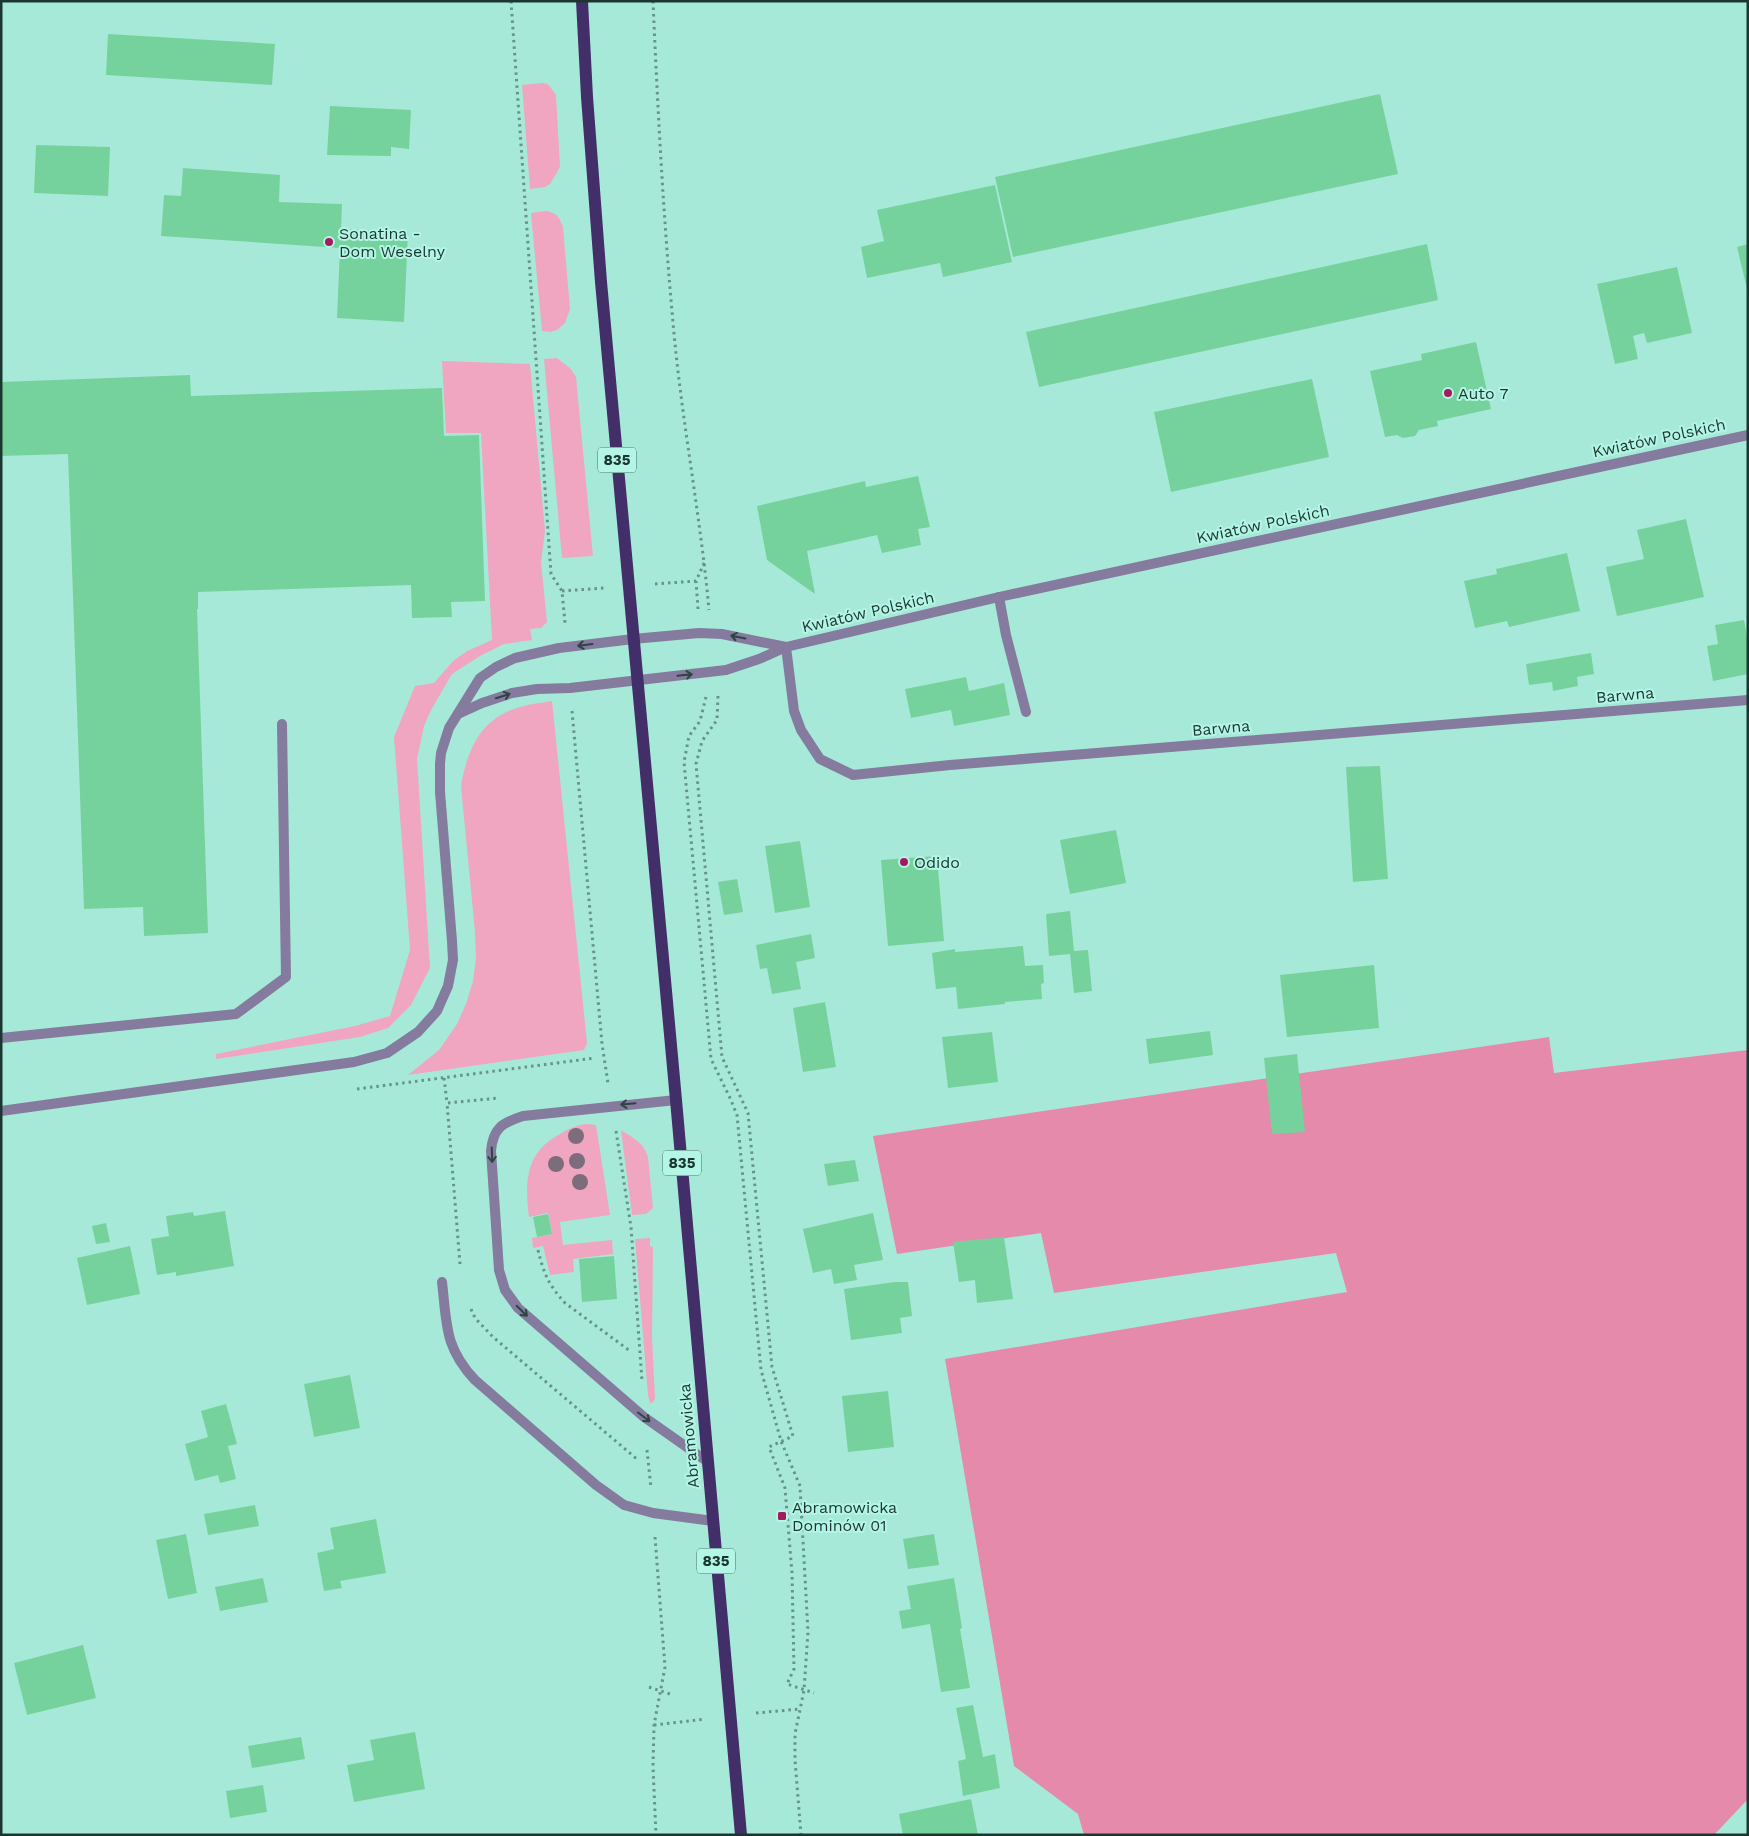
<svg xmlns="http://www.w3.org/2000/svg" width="1749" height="1836" font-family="'Work Sans',sans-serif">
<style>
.green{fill:#f0a6c0}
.forest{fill:#e58aab}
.building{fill:#76d29d}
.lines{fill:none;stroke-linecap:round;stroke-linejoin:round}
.path{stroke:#659488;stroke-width:3;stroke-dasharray:2.5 4;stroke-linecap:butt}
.service{stroke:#847b9e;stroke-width:10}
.minor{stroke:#847b9e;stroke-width:10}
.primary{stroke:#422e69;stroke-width:12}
.tree{fill:#7d6d7c}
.oneway{stroke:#304446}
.poi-dot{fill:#a51a5f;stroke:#b4f6e5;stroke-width:2}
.labels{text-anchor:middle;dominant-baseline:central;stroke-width:4;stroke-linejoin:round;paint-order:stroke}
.shield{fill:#b4f6e5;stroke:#497066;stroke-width:1}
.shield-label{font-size:15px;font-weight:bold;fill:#1b3630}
.poi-label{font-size:16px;fill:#1b3630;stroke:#b4f6e5;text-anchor:start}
.street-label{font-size:16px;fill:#1b3630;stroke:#b4f6e5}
</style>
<rect width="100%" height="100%" fill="#a7e9d8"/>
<!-- green -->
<g class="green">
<path d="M542,83l6,1 8,11 4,72 -10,17 -5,3 -15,2 -8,-104z"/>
<path d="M546,211c11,2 13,6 17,16l7,82 -5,14 -8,7 -7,2 -8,-1 -11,-118z"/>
<path d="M557,358l14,11 5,8 17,179 -31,2 -18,-199z"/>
<path d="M442,361l88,3 15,167 -4,31 6,60 -6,6 -11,1 2,11 -28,4 -24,12 -28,18 -21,36 -7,16 -7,33 13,209 -19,37 -23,23 -28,9 -144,22v-5l139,-28 35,-10 20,-66 -16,-213 21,-51 19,-3 19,-22 14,-10 25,-11 -11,-207h-35z"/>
<path d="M552,701l35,342 -3,7 -176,25 31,-25 18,-26 9,-20 7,-23 3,-23 -1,-26 -14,-146c6,-35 19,-67 56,-78 11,-4 24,-5 35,-7z"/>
<path d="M587,1124l9,1 14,90 -50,7 3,23 49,-5 1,14 -40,5 1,13 -24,3 -7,-29 -10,2 -1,-10 20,-4 -4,-21 -19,4c-4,-32 -4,-62 26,-80 11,-7 20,-12 32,-13z"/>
<path d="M621,1130c11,7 24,14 27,27l5,51 -7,6 -14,1z"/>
<path d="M650,1238v8l3,1 -1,90 3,62 -3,4h-2l-2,-8 -13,-156z"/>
</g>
<!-- forest -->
<path class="forest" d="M1549,1037l5,36 194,-23v749l-34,36h-630l-6,-21 -64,-48 -69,-407 402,-67 -11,-39 -282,40 -13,-60 -144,21 -24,-118z"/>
<!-- building -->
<g class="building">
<path d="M108,34l167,10 -3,41 -166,-10z"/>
<path d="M1380,94l18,80 -385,83 -18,-80z"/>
<path d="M330,106l81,4 -2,39 -18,-2v9l-64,-1z"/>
<path d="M36,145l74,2 -2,49 -74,-3z"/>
<path d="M183,168l97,7 -1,27 63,2 -1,25 67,3 -4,90 -67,-4 3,-70 -179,-12 3,-41 17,1z"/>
<path d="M995,185l17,77 -69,15 -3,-14 -73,15 -6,-31 23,-6 -7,-31z"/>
<path d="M1427,244l11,56 -399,87 -13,-55z"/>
<path d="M1748,244v45h-1l-10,-42z"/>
<path d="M1677,267l15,66 -45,10 -3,-10 -11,3 5,23 -23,5 -18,-80z"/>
<path d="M1476,342l15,67 -54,12 1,5 -19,4 -4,6 -12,2 -6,-3 -12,2 -15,-66 52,-11 -1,-6z"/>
<path d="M190,375l1,21 251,-8 2,48 35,-1 6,166 -34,1 1,15 -40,1 -1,-33 -213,7v17h-1l11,324 -64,3 -1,-29 -59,2 -16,-455 -67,2v-74z"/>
<path d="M1312,379l17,78 -158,35 -17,-80z"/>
<path d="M918,476l12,51 -12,2 3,16 -39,8 -5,-18 -70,16 8,43 -48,-34 -10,-54 108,-25 1,6z"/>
<path d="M1686,519l18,78 -87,19 -11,-49 38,-8 -7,-29z"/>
<path d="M1567,553l13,58 -71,16 -2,-6 -32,7 -11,-47 33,-7 -1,-5z"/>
<path d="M1744,620l4,22v32l-35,7 -6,-35 11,-2 -3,-19z"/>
<path d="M1591,653l3,21 -17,3 1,9 -25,5 -1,-9 -23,3 -3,-21z"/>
<path d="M966,677l3,14 35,-8 6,32 -56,11 -3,-16 -40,8 -6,-29z"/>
<path d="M1380,766l8,113 -35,3 -7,-115z"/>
<path d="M1116,830l10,53 -56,11 -10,-54z"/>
<path d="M800,841l10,66 -35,6 -10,-67z"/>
<path d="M937,856l7,85 -56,5 -7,-86z"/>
<path d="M737,879l6,33 -19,3 -6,-33z"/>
<path d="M1070,911l4,40 14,-1 4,41 -18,2 -4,-39 -21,2 -3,-42z"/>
<path d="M811,934l4,24 -19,4 5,27 -29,5 -5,-26 -7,1 -4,-24z"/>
<path d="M1023,946l2,20 18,-1 1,18 -3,1 1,15 -37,3v2l-47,5 -2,-22 -20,2 -4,-36 23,-4v3z"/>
<path d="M1374,965l5,63 -92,9 -7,-62z"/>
<path d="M825,1002l11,65 -33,5 -10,-64z"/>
<path d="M1210,1031l3,24 -64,9 -3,-25z"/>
<path d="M992,1032l6,50 -50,6 -6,-51z"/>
<path d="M1297,1054l8,78 -33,2 -8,-76z"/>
<path d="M855,1160l4,21 -31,5 -4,-22z"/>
<path d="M225,1211l9,55 -58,10v-4l-19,3 -6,-36 18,-3 -3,-20 27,-4 1,4z"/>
<path d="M873,1213l10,47 -29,5 3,15 -23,4 -3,-15 -18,4 -10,-44z"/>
<path d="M548,1214l4,20 -15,3 -4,-20z"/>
<path d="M106,1223l4,19 -14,2 -4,-18z"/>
<path d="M1004,1237l9,62 -36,4 -2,-23 -16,2 -6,-40z"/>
<path d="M130,1246l10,48 -53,11 -10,-47z"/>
<path d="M614,1256l3,43 -35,3 -3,-43z"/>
<path d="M895,1282h13l4,34 -12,2 2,15 -51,7 -7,-51z"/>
<path d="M350,1375l10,53 -46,9 -10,-53z"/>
<path d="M888,1391l6,56 -46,5 -6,-56z"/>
<path d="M226,1404l11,40 -9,2 8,33 -16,4 -2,-8 -23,6 -10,-37 23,-7 -7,-26z"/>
<path d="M255,1505l4,21 -51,9 -4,-21z"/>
<path d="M376,1519l10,54 -46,8 2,7 -18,3 -7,-38 17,-4 -4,-21z"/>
<path d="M186,1534l11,59 -29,6 -12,-59z"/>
<path d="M934,1534l5,31 -31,4 -5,-30z"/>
<path d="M263,1578l5,24 -48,9 -5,-24z"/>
<path d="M954,1578l8,50 -2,1 10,59 -29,4 -11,-68 -28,5 -3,-18 12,-2 -4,-23z"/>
<path d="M83,1645l13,53 -69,17 -13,-52z"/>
<path d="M973,1705l10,52 12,-3 5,34 -37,8 -5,-35 8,-2 -10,-51z"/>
<path d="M415,1732l10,57 -71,13 -7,-37 27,-5 -4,-20z"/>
<path d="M301,1737l4,22 -53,9 -4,-22z"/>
<path d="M263,1785l4,27 -37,6 -4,-27z"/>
<path d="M971,1799l7,36h-75l-4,-21z"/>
</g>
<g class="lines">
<!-- path -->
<g class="path">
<path d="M511,1l40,573 11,17 3,32"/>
<path d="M653,1c5,115 11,229 22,343 9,89 26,177 34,266"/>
<path d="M655,584l41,-3"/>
<path d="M562,591l42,-3"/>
<path d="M698,609l-2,-28 9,-20"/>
<path d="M718,696l-1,24 -15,21 -6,23 26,293 26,56 24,254 21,69 -24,11 16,41 7,85 2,96 -7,15 27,9"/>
<path d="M706,697l-6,24 -11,15 -5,26 27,297 19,39 7,17 24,255 20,71 19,45 8,146 -4,58 -9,44v26l6,75"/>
<path d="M572,711l30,333 6,39"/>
<path d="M444,1078l3,25"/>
<path d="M357,1089l238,-31"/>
<path d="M616,1131l15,96 11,154"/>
<path d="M538,1250c6,24 10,34 27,53l65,48"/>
<path d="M460,1264l-13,-161 52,-5"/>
<path d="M471,1309l4,9 18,19 145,123"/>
<path d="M647,1450l4,38"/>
<path d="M655,1537l10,130 -11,58 -1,42 3,68"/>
<path d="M649,1687l24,8"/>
<path d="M756,1713l44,-4"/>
<path d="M654,1725l51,-6"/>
</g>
<!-- service -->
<g class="service">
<path d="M999,597l7,38 20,77"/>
<path d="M1,1038l235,-24 50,-37 -4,-253"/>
<path d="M676,1100l-153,16c-21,7 -30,12 -32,35l8,119 6,20 13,18 126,109 64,45"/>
<path d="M442,1282c5,42 2,65 33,98l121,105 28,20 29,8 60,8"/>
</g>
<!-- minor -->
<g class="minor">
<path d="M786,647l8,64 7,19 19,29 33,16 97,-10 798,-65"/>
<path d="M458,714l24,-11 30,-10 25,-4 33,-1 156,-18 33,-11 27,-12 213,-50 749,-162"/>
<path d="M1,1111l353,-49 33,-9 31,-21 19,-21 11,-25 5,-26 -1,-19 -12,-149v-28l1,-11 8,-25 31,-50 16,-11 19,-9 44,-10 74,-9 66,-6 23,1 64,13"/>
</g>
<!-- primary -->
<path class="primary" d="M582,1l5,96 14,185 75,818 65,735"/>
</g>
<!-- trees -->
<g class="tree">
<circle cx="576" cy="1136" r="8"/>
<circle cx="577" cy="1161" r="8"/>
<circle cx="556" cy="1164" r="8"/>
<circle cx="580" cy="1182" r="8"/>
</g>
<!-- one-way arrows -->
<defs><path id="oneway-shaft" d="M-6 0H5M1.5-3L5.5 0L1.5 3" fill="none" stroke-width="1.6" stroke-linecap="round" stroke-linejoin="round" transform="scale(1.25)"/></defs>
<g class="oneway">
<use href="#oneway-shaft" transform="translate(738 637) rotate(-168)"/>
<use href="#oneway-shaft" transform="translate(585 645) rotate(173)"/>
<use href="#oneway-shaft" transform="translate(685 675) rotate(-6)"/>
<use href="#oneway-shaft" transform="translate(503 696) rotate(-17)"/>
<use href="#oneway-shaft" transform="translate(628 1104) rotate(175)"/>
<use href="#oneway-shaft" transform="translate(492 1155) rotate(88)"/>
<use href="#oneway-shaft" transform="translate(522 1311) rotate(45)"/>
<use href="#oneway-shaft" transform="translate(644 1417) rotate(37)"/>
</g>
<!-- markers -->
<g class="poi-dot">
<circle cx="329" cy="242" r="5"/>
<circle cx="1448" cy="393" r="5"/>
<circle cx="904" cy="862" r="5"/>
<rect x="777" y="1511" width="10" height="10" rx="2.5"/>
</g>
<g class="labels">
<!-- shield labels -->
<g class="shield">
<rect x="598" y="447.5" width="38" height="25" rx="4"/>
<rect x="663" y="1150.5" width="38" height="25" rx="4"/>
<rect x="697" y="1548.5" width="38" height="25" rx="4"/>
</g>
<g class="shield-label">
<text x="617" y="460">835</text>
<text x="682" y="1163">835</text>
<text x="716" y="1561">835</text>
</g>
<!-- poi labels -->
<g class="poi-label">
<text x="339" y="233">Sonatina -<tspan x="339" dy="18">Dom Weselny</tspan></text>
<text x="1458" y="393">Auto 7</text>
<text x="914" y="862">Odido</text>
<text x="792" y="1507">Abramowicka<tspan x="792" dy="18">Dominów 01</tspan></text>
</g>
<!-- street labels -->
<g class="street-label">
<text transform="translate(1659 438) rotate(-12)">Kwiatów Polskich</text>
<text transform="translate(1263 524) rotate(-12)">Kwiatów Polskich</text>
<text transform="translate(868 612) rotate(-13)">Kwiatów Polskich</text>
<text transform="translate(1625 695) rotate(-5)">Barwna</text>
<text transform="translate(1221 728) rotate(-5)">Barwna</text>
<text transform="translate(689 1436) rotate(-95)">Abramowicka</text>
</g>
</g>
<!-- border -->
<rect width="1749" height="1836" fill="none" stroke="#1b3630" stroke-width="5"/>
</svg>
